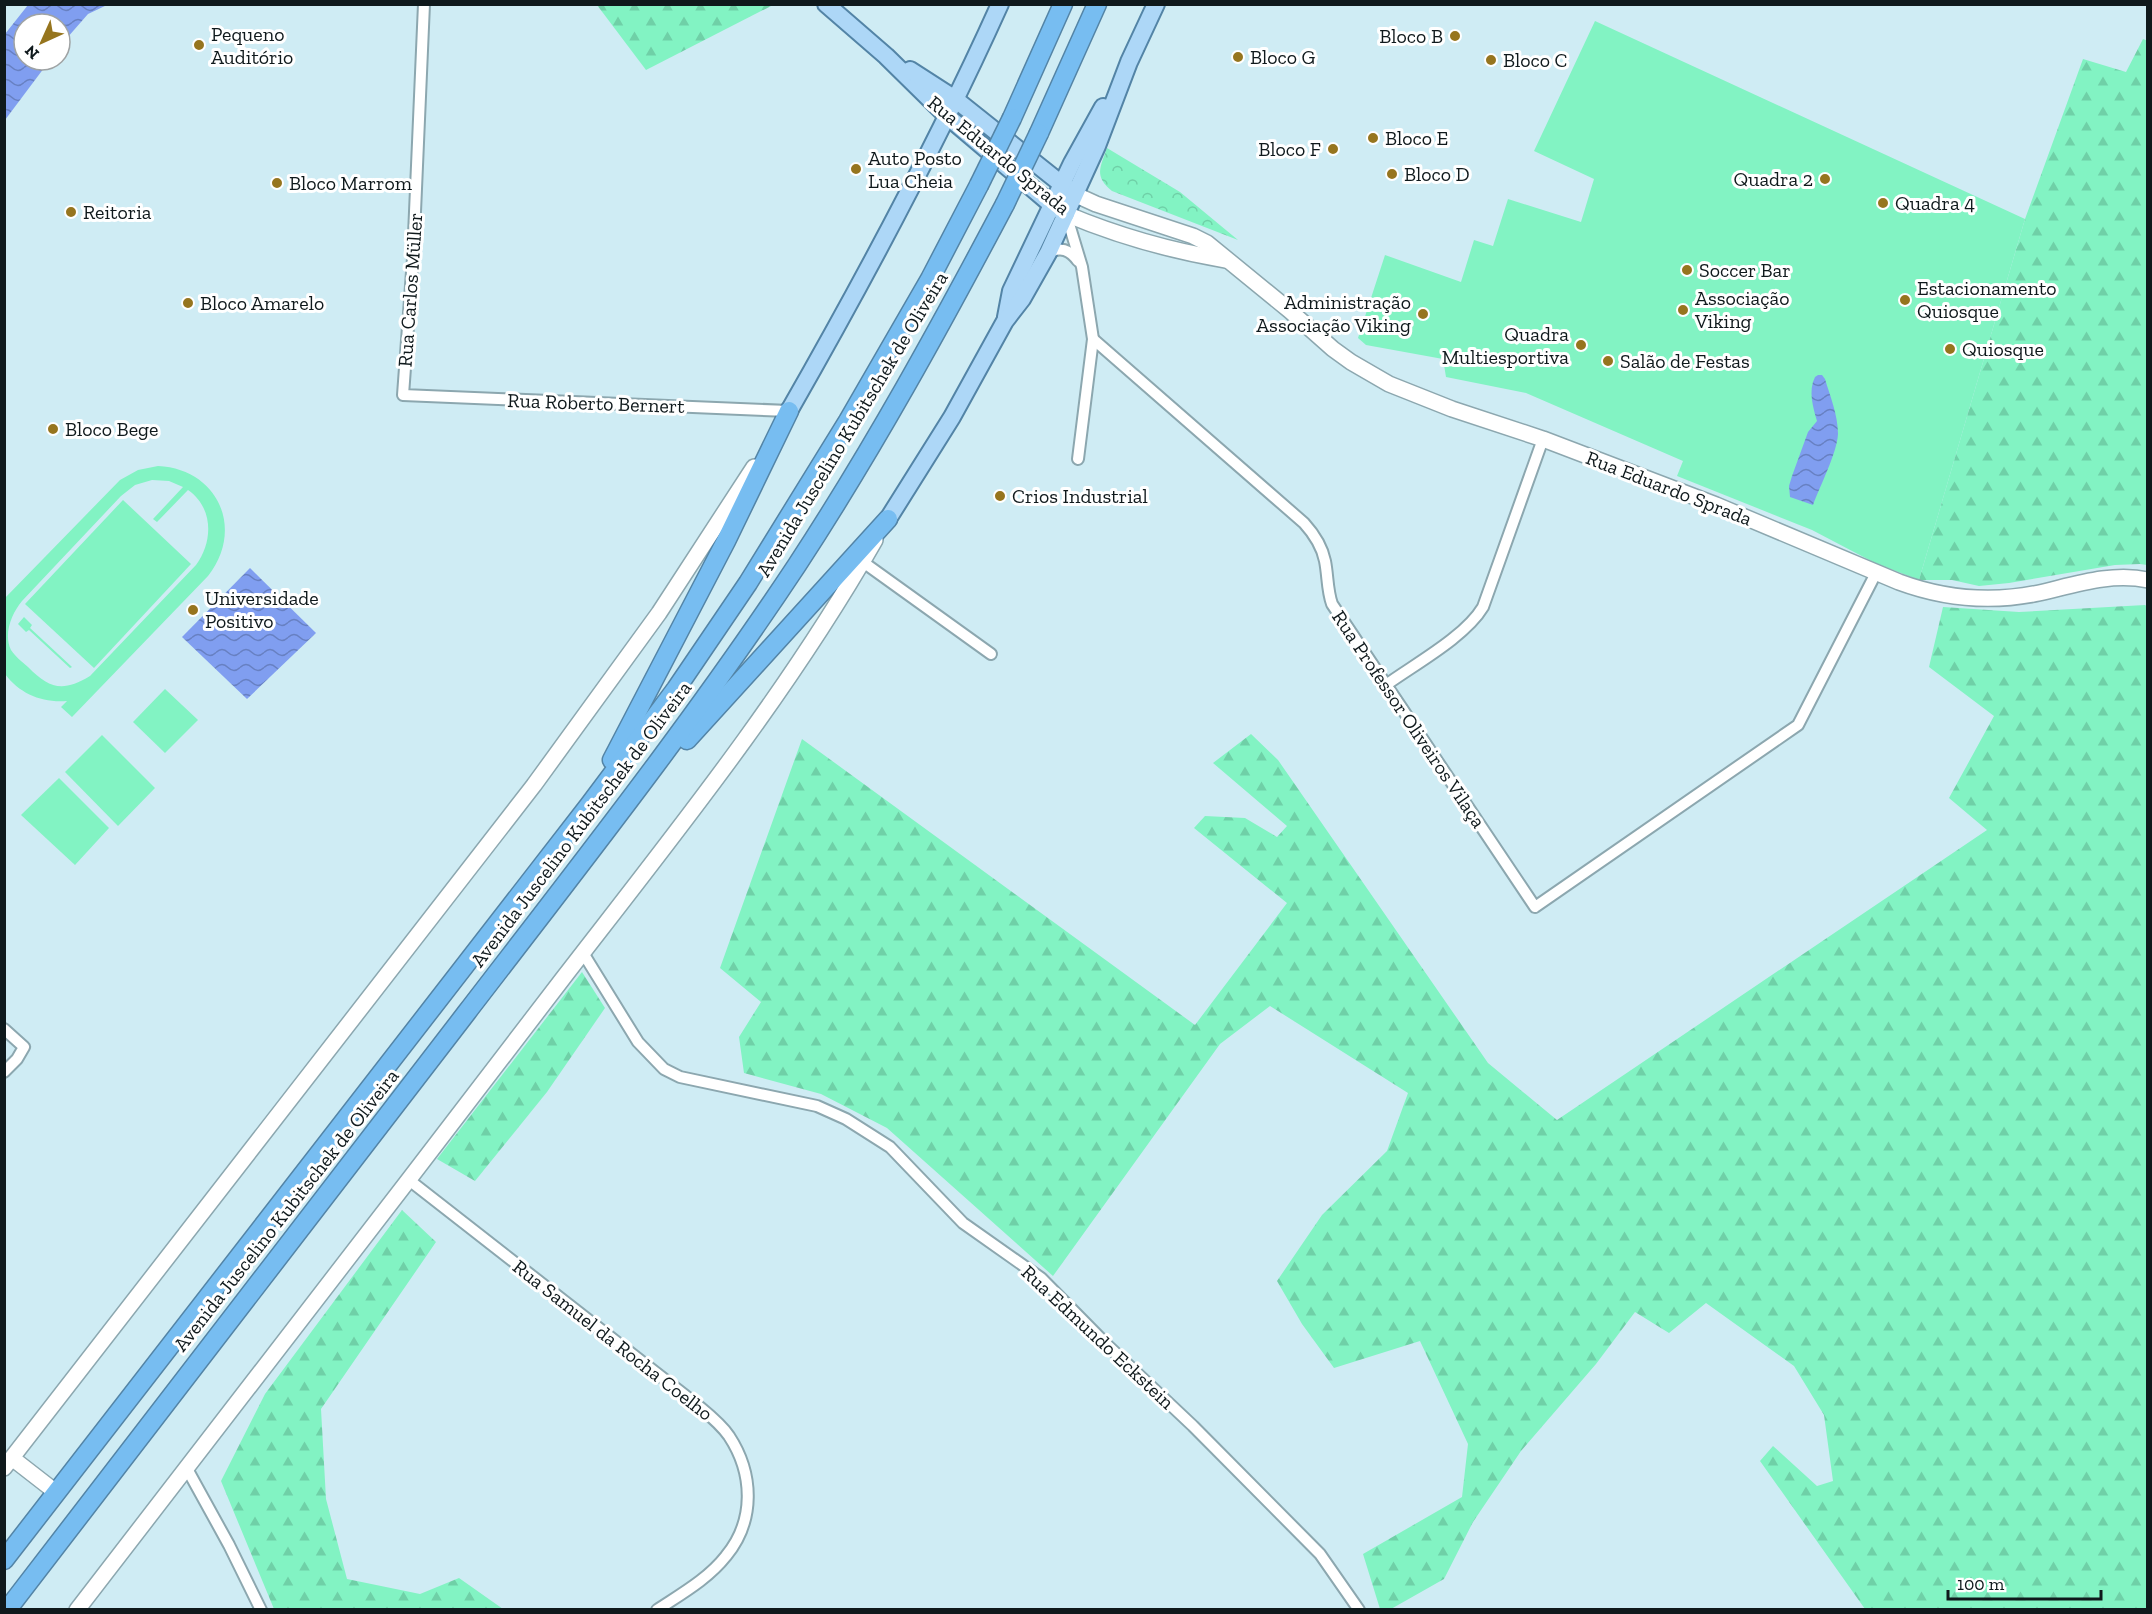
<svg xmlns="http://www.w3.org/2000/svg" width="2152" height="1614" font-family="'Zilla Slab',serif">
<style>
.grass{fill:#82f3c3;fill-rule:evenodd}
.forest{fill:url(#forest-firs)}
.park{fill:url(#park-crowns)}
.water{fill:url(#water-waves)}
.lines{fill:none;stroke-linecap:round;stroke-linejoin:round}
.street-casing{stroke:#8ca7af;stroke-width:14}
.secondary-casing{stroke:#8ca7af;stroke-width:18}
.primary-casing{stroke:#5384a6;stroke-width:20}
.highway-casing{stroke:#5384a6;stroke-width:21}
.street{stroke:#fff;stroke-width:10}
.secondary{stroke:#fff;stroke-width:15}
.primary{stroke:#add7f7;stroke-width:16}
.highway{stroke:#77bdf1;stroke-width:18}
.highway-bridge-casing{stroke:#5384a6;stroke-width:21;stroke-linecap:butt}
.highway-bridge{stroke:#77bdf1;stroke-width:18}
.poi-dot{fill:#96751e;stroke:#fff;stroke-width:2}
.labels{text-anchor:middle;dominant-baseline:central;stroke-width:6;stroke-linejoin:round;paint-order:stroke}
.poi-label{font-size:20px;fill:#0f191c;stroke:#fff;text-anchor:start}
.street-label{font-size:20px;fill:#0f191c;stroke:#fff}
</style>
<defs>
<pattern id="forest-firs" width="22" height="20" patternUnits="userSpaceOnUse" patternTransform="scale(1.5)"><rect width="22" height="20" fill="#82f3c3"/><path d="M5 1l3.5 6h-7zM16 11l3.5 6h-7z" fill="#6fd0a7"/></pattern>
<pattern id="park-crowns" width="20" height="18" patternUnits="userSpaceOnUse" patternTransform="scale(1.5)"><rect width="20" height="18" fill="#82f3c3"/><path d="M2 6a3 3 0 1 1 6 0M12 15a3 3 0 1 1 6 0" fill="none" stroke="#6fd0a7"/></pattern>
<pattern id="water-waves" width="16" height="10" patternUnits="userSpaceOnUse" patternTransform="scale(1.5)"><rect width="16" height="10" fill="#809ef0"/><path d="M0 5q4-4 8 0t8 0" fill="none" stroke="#6780c2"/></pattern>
</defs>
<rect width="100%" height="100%" fill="#cfecf4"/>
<!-- grass -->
<g class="grass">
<path d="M1595,21l430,198 -106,361 -44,-17 -63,-33 -135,-54 6,-15 -157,-68 -80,-16 -3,-18 -77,-14 -8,-7 27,-83 76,27 13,-42 19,6 15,-47 73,23 13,-43 -60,-28z"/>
<path d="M158,466c60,3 87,63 50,110l-136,141 -11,-10 6,-6c-25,2 -47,-7 -62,-27v-76l115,-118 18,-10zM152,480l17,1 14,6 -30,32 4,3 31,-32c26,18 25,52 8,75l-106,111c-28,17 -41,12 -62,-9 -6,-5 -13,-11 -17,-17 -8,-16 1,-37 11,-49l99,-105 14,-11z"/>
<path d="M123,500l68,64 -97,104 -69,-64z"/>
<path d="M24,617l8,8 -2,3 42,39 -2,1 -41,-38 -3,2 -8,-8z"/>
<path d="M165,689l33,31 -33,33 -32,-31z"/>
<path d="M102,735l53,53 -37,38 -53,-54z"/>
<path d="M59,778l50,50 -34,37 -54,-50z"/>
</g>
<!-- forest -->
<g class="forest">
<path d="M597,5h176l-127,65z"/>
<path d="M2143,39l5,2 -1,524 -7,-1 -25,1 -106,18 -30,3 -27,-6h-33l106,-361 58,-160 43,13z"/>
<path d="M2145,605l3,2 -1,1002h-282l-105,-148 13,-15 44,40 16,-5 -9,-66 -30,-49 -88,-63 -37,30 -34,-21 -39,52 -75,87 -48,71 -29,57 -53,30h-11l-17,-55 99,-57 6,-53 -48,-103 -86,27 -32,-44 -25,-43 45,-66 65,-64 21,-58 -138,-87 -50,38 -167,232 -166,-148 -66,-34 -77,-21 -5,-36 22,-35 -41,-34 82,-229 393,286 92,-122 -93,-75 11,-12 40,2 32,19 10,-11 -74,-63 38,-29 27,26 210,303 69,57 430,-290 -38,-32 45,-82 -65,-49 14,-60 76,5z"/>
<path d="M582,972l23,36 -58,84 -72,89 -38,-22z"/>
<path d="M402,1210l34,32 -115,167 5,90 21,80 73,15 39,-16 44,31h-229l-53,-128 44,-87z"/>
</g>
<!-- park -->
<path class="park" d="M1107,148l73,44 58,48 -126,-49c-18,-15 -12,-23 -5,-43z"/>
<!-- water -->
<g class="water">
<path d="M28,5h79l-19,9 -28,32v-22h-36v36h26l-45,60v-86z"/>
<path d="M1818,375h4l3,4c5,17 13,36 13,55 -1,19 -18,52 -25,71l-23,-8 -1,-11 3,-10 16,-44 9,-11c-4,-14 -9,-30 -2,-44z"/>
<path d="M250,568l66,65 -69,66 -65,-62z"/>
</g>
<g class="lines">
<!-- street casing -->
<g class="street-casing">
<g id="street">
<path d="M424,4l-11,254 -10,137 386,16"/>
<path d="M1066,214l16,53 11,72 -15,120"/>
<path d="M1048,253c13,-7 22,-3 30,8"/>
<path d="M1093,339l211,184c10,11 18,23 21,38 3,15 2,29 7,43l203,303 263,-182 78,-152"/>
<path d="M863,562l128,92"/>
<path d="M1386,685c29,-21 79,-48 97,-78l60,-168"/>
<path d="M583,953l55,89 26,27 16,8 137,29 29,13 44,28 73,76 78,55 65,66 87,82 127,128 39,56"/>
<path d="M4,1029l20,18 -7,12 -13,13"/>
<path d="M409,1180l287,224c12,10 24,19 33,32 25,38 26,85 -3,120 -18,23 -45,38 -69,54"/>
<path d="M186,1467l43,78 32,65"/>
</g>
</g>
<!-- secondary casing -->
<g class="secondary-casing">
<g id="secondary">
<path d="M1074,194l22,10 97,32 14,7 82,67 44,39 18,13 38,22 63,25 91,30 173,66 183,77c46,17 92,21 140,11 35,-8 72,-21 109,-13"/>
<path d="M1066,214c50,21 106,37 160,46"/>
<path d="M12,1458l45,35"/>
<path d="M4,1468l530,-683 125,-172 95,-146"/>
<path d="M77,1610c162,-212 326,-421 487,-633 109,-141 222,-281 311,-437"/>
</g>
</g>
<!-- primary casing -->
<g class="primary-casing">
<g id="primary">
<path d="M826,4l60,52 61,60 105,89 14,9"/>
<path d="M910,70l45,29 114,91"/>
<path d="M1006,317l5,-26 61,-128 31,-56"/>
<path d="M789,411c76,-133 148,-267 211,-407"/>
<path d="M888,519l64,-102 53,-96 17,-22 26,-46 49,-107 32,-84 27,-58"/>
</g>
</g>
<!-- highway casing -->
<g class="highway-casing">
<g id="highway">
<path d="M1012,118l51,-114"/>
<path d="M1039,133l58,-129"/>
<path d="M687,740l201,-221"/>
<path d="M612,760l114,-219 63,-130"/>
<path d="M4,1560l586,-756 86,-115 72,-106 100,-162 82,-142 49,-94"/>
<path d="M7,1610c153,-200 307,-399 460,-598 113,-147 228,-293 330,-447 76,-116 143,-238 208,-361"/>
</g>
</g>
<!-- street -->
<use href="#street" class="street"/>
<!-- secondary -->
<use href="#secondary" class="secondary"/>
<!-- primary -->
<use href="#primary" class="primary"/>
<!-- highway -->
<use href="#highway" class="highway"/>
<!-- highway-bridge casing -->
<g class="highway-bridge-casing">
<g id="highway-bridge">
<path d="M979,185l33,-67"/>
<path d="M1005,204l34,-71"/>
</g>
</g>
<!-- highway-bridge -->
<use href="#highway-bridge" class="highway-bridge"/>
</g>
<!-- markers -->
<g class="poi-dot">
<circle cx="1455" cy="36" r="6"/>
<circle cx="199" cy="45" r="6"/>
<circle cx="1238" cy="57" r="6"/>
<circle cx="1491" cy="60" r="6"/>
<circle cx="1373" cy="138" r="6"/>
<circle cx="1333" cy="149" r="6"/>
<circle cx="856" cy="169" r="6"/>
<circle cx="1392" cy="174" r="6"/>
<circle cx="1825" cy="179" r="6"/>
<circle cx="277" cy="183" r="6"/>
<circle cx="1883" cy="203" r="6"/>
<circle cx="71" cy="212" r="6"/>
<circle cx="1687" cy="270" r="6"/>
<circle cx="1905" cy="300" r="6"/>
<circle cx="188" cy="303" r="6"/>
<circle cx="1683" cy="310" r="6"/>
<circle cx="1423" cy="314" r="6"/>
<circle cx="1581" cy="345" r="6"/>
<circle cx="1950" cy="349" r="6"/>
<circle cx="1608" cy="361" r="6"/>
<circle cx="53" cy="429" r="6"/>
<circle cx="1000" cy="496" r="6"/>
<circle cx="193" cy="610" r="6"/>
</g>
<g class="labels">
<!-- poi labels -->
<g class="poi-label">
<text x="211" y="34">Pequeno<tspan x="211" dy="23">Auditório</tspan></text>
<text x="1443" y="36" text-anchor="end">Bloco B</text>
<text x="1250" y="57">Bloco G</text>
<text x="1503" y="60">Bloco C</text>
<text x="1385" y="138">Bloco E</text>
<text x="1321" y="149" text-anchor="end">Bloco F</text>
<text x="868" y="158">Auto Posto<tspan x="868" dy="23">Lua Cheia</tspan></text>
<text x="1404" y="174">Bloco D</text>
<text x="1813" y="179" text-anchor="end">Quadra 2</text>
<text x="289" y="183">Bloco Marrom</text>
<text x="1895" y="203">Quadra 4</text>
<text x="83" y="212">Reitoria</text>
<text x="1699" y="270">Soccer Bar</text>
<text x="1917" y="288">Estacionamento<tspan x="1917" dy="23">Quiosque</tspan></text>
<text x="1695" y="298">Associação<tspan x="1695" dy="23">Viking</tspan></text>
<text x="1411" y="302" text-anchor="end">Administração<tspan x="1411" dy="23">Associação Viking</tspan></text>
<text x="200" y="303">Bloco Amarelo</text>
<text x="1569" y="334" text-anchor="end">Quadra<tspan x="1569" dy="23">Multiesportiva</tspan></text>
<text x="1962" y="349">Quiosque</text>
<text x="1620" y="361">Salão de Festas</text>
<text x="65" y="429">Bloco Bege</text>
<text x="1012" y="496">Crios Industrial</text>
<text x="205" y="598">Universidade<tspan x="205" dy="23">Positivo</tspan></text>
</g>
<!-- street labels -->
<g class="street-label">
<text transform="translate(999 155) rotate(39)">Rua Eduardo Sprada</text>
<text transform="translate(410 290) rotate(-86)">Rua Carlos Müller</text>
<text transform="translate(596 403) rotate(2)">Rua Roberto Bernert</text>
<text transform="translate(852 424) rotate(-59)">Avenida Juscelino Kubitschek de Oliveira</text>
<text transform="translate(1669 488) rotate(21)">Rua Eduardo Sprada</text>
<text transform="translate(1409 719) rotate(56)">Rua Professor Oliveiros Vilaça</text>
<text transform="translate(581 824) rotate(-53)">Avenida Juscelino Kubitschek de Oliveira</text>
<text transform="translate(286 1210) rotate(-52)">Avenida Juscelino Kubitschek de Oliveira</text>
<text transform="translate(1098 1337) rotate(43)">Rua Edmundo Eckstein</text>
<text transform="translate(613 1340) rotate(38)">Rua Samuel da Rocha Coelho</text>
</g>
</g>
<!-- border -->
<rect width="2152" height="1614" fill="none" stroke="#0f191c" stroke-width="12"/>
<!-- north arrow -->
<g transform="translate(42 42) rotate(225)"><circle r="28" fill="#ffffff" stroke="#9fa3a4" stroke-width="1.5"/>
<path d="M0-4.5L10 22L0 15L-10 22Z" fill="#96751e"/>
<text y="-9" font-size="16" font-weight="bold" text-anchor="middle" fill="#0f191c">N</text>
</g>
<!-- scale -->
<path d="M1948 1590v9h153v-9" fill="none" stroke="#0f191c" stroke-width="3"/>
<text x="1957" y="1590" font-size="18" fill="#0f191c" stroke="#ffffff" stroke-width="4.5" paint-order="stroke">100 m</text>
</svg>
